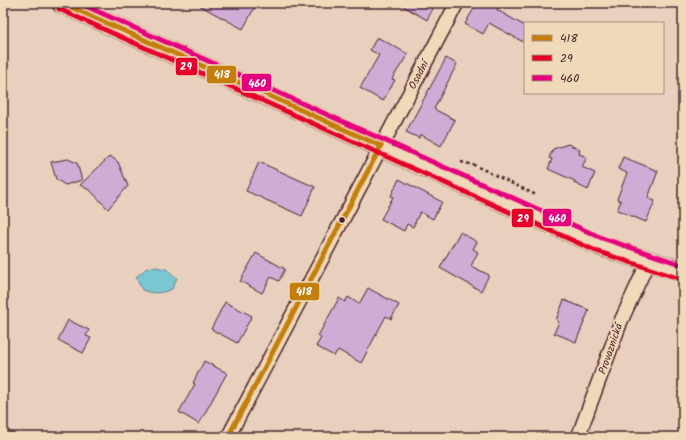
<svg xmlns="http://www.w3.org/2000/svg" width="686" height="440" font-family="Kalam,sans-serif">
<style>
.green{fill:#bad38a;stroke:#82795a}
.water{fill:#78c7d3;stroke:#668490}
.building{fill:#cfacd6;stroke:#4a1f2b}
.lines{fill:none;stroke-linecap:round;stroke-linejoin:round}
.street-casing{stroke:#4a1f2b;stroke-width:16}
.secondary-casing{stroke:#4a1f2b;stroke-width:22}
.path{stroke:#4a1f2b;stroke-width:2.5;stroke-dasharray:3 3;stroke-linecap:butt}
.street{stroke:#efd9b8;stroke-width:13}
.secondary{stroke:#efd9b8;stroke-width:19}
.bus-1-casing{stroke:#efd9b8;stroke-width:8}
.bus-2-casing{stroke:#efd9b8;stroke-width:8}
.bus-3-casing{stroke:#efd9b8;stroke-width:8}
.bus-1{stroke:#c37e0d;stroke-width:5}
.bus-2{stroke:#e4002b;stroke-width:5}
.bus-3{stroke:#e5007d;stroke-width:5}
.bus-dot{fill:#4a1f2b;stroke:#efd9b8;stroke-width:1.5}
.labels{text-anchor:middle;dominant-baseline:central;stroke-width:4;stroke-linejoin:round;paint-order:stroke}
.street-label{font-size:11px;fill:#4a1f2b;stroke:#efd9b8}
.line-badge{stroke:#efd9b8;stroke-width:1.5}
.badge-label{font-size:11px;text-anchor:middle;font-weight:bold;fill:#fff}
</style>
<rect width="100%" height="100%" fill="#e9d0be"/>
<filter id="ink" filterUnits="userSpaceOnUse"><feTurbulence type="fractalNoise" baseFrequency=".025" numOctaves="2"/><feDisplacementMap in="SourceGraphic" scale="8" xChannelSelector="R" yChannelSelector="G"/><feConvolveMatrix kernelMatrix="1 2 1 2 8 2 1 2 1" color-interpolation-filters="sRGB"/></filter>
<g filter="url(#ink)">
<!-- green -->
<path class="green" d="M3,428l18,9h-18z"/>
<!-- water -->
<path class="water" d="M156,267l10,2 11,9 -5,11c-12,5 -19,5 -30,1l-6,-13 11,-9z"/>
<!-- building -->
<g class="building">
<path d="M195,3h62l-14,26z"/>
<path d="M398,3h38l-9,17z"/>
<path d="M477,3h24l-4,7 28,16v17l-36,-20 -6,11 -18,-10z"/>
<path d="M377,37l31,17 -16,25 3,1 -12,21 -23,-13 19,-33 -9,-5z"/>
<path d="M446,58l11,6 -23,45 21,11 -14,26 -21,-12 -1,4 -13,-6z"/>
<path d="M568,144l12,6 -1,4 8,3 -5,10 13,6 -7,17 -14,-7 1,-2 -27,-12 4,-10 -3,-1 4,-9z"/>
<path d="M110,156l8,6 10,24 -20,23 -17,-18 -11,-6z"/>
<path d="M623,157l35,14 -10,27 7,3 -9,21 -29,-12 4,-9 -4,-2 10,-26 -9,-4z"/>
<path d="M68,159l9,4 5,17 -17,5 -9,-6 -5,-17z"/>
<path d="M259,162l56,25 -13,29 -56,-25z"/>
<path d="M399,179l43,23 -9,17 -13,-7 -7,15 -6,-3 -3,7 -23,-12 12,-22 -2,-1z"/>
<path d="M460,232l17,10 -4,7 5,3 -7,14 18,9 -8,16 -41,-23z"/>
<path d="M256,253l29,16 -6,12 -8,-4 -9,16 -22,-12z"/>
<path d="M368,288l31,17 -8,14 -5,-3 -25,47 -23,-13 -4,6 -18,-10 5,-8 -3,-2 21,-38 6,4 3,-5 11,7z"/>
<path d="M564,300l25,10 -13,32 -22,-9 5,-11 -3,-2z"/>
<path d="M225,302l27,14 -15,27 -26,-14z"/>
<path d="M68,320l21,10 -3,6 5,2 -8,15 -25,-13z"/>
<path d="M204,361l23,12 -28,51 -20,-12 16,-28 -2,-1z"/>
</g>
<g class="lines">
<!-- street casing -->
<g class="street-casing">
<g id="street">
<path d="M228,437l229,-434"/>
<path d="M578,437l43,-116 27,-59"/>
</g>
</g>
<!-- secondary casing -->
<g class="secondary-casing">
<path id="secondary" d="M62,3l537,242 84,27"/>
</g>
<!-- path -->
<path class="path" d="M461,162l13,3 62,30"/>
<!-- street -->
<use href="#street" class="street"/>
<!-- secondary -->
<use href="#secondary" class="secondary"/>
<!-- bus-1 casing -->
<g class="bus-1-casing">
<g id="bus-1">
<path d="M62,3l319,143"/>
<path d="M228,437l153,-291"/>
</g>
</g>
<!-- bus-2 casing -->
<g class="bus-2-casing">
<path id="bus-2" d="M59,9l537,242 85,28"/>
</g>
<!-- bus-3 casing -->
<g class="bus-3-casing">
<path id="bus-3" d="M79,3l523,235 81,27"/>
</g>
<!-- bus-1 -->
<use href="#bus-1" class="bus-1"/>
<!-- bus-2 -->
<use href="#bus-2" class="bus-2"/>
<!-- bus-3 -->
<use href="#bus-3" class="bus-3"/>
</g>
</g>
<!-- markers -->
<circle class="bus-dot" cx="342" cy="220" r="3.5"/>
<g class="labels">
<!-- street labels -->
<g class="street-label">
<text transform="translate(419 75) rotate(-62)">Osadní</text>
<text transform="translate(611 349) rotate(-71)">Provaznická</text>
</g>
</g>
<g class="line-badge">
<rect x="175" y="57" width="23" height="19" rx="4" fill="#e4002b"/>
<rect x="206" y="65" width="31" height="19" rx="4" fill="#c37e0d"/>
<rect x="241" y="73" width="31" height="19" rx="4" fill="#e5007d"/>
<rect x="542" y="208" width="30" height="19" rx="4" fill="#e5007d"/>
<rect x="511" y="208" width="23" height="20" rx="4" fill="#e4002b"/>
<rect x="289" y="282" width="31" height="19" rx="4" fill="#c37e0d"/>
</g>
<g class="badge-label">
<text x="186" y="70">29</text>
<text x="222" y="78">418</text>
<text x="257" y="87">460</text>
<text x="557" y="222">460</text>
<text x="523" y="222">29</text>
<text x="304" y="295">418</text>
</g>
<!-- margin -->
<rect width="686" height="440" fill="none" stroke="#efd9b8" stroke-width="16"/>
<rect x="8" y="8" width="670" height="424" fill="none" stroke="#4a1f2b" stroke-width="1.5" filter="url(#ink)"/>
<!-- legend -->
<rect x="524" y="22" width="140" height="72" fill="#efd9b8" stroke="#ad8f80"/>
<rect x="532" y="35" width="20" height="6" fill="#c37e0d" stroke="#ad8f80"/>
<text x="560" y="42" font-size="12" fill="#4a1f2b">418</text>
<rect x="532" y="55" width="20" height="6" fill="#e4002b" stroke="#ad8f80"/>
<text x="560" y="62" font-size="12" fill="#4a1f2b">29</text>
<rect x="532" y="75" width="20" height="6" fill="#e5007d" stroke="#ad8f80"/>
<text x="560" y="82" font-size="12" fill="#4a1f2b">460</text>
</svg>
